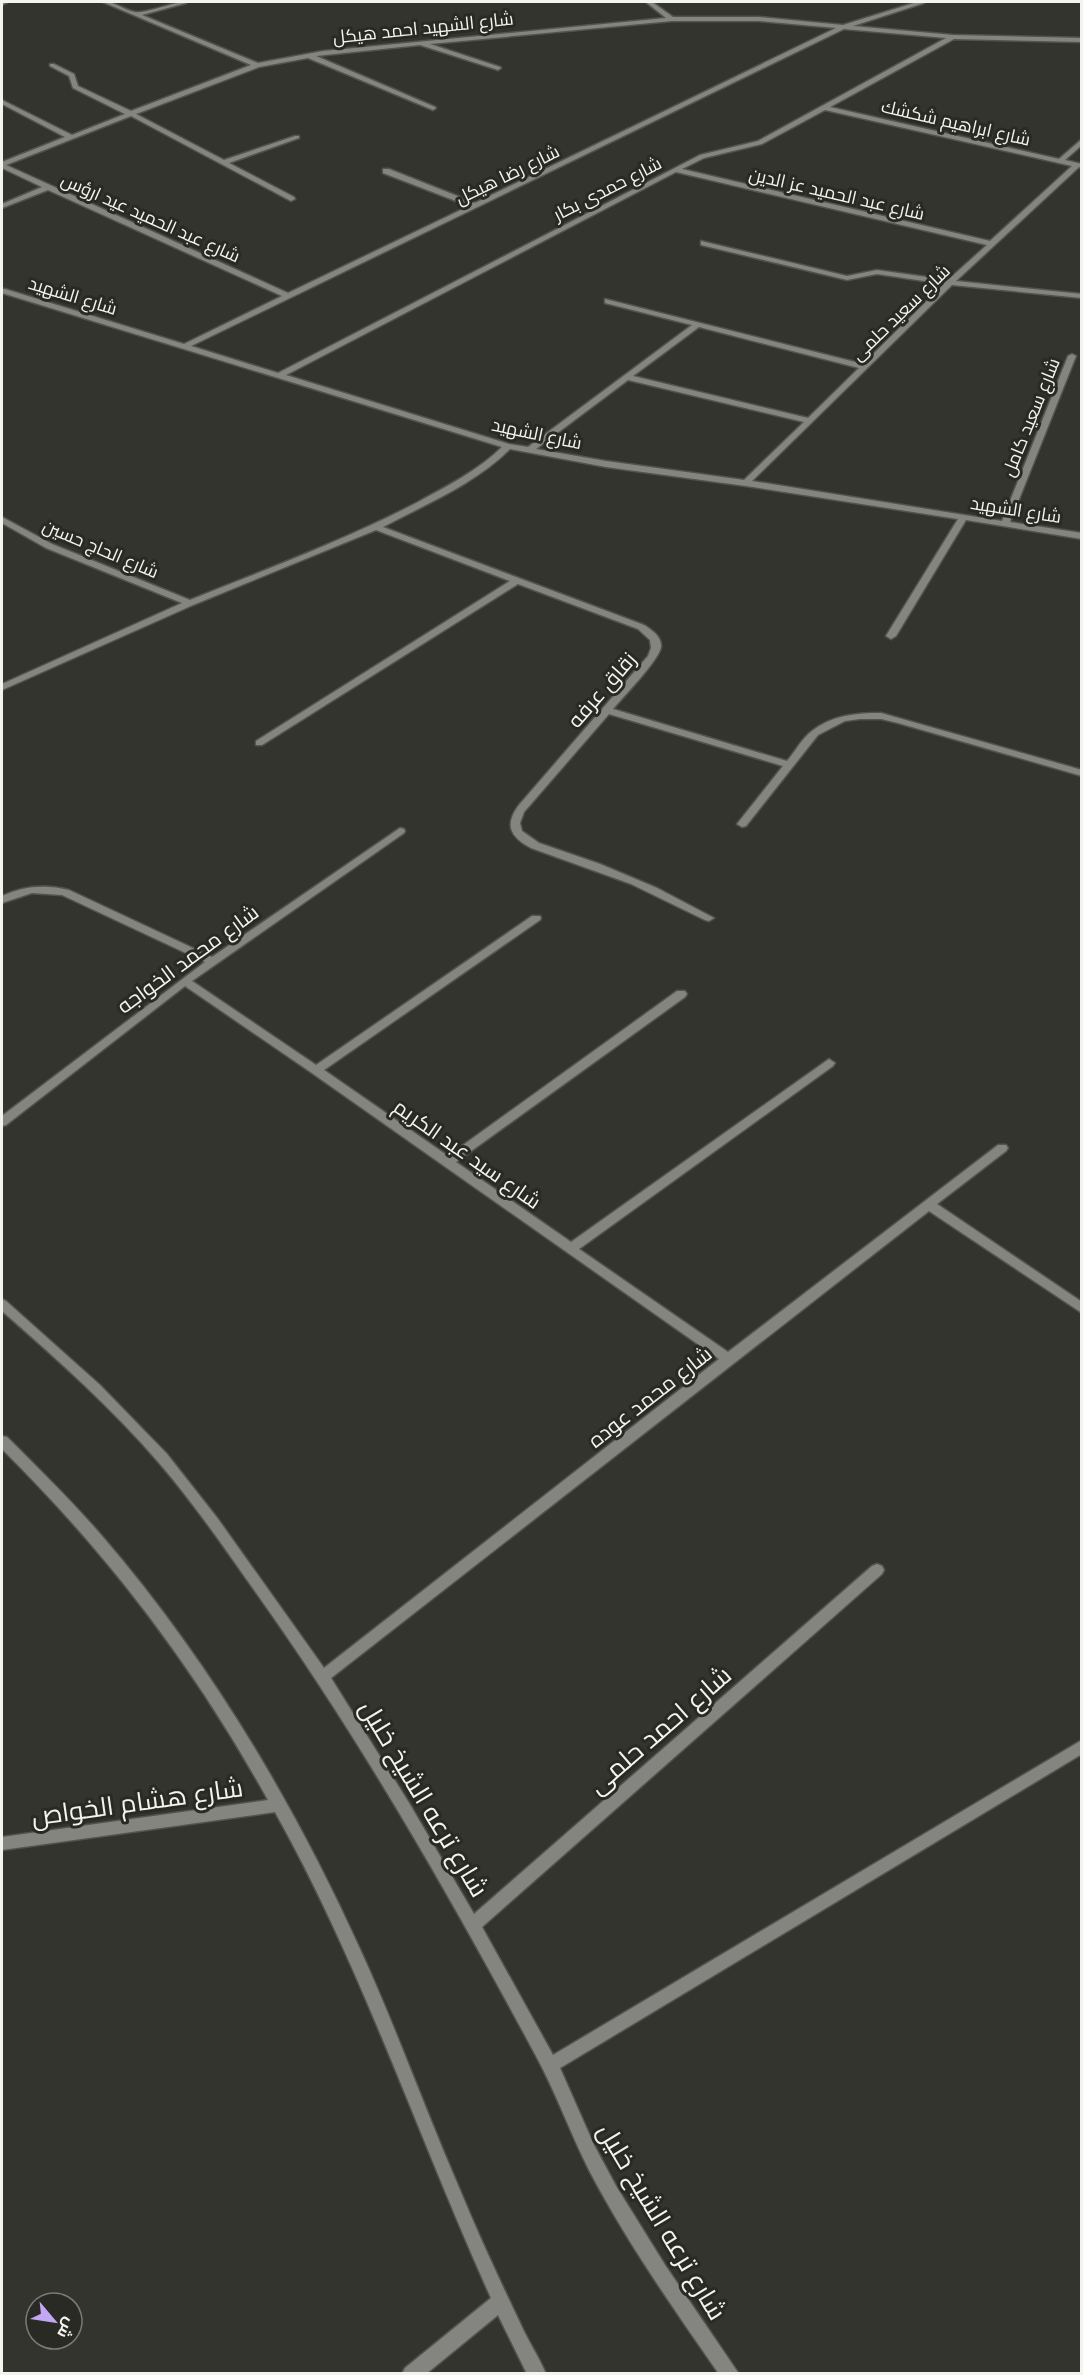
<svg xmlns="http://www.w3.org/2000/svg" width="1083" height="2375" font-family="Lato,Cairo,sans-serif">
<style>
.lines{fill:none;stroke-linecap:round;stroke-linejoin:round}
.minor-casing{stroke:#53534e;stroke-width:3}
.minor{fill:#848481;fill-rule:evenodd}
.labels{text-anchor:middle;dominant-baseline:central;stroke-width:6;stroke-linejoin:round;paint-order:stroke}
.far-street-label{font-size:18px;fill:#f3f4f0;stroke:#2a2a25}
.street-label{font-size:21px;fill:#f3f4f0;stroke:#2a2a25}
.near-street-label{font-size:26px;fill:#f3f4f0;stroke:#2a2a25}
</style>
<rect width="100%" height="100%" fill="#34342f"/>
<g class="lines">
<!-- minor casing -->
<g class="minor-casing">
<g id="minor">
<path d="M2,2h6l-6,3z"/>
<path d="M103,2c12,-1 20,8 32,10 11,2 37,-10 52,-10l-1,1 -44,12 116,48 65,-12 343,-33 -20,-16h6l21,15h86l84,8 74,-23h8l-1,1 -71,23 100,9 129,3v4l-128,-3 -124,68 229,52 23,-20v6l-17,15 17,4v4l-3,-1 -123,114 126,13v4l-130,-13 -200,196 250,40 66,-165 4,-2 4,2 -66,166 72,11v6l-116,-19 -70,116 -5,3 -5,-3 72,-117 -212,-33 -140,-19 -96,-18c-35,35 -84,55 -127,78l261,98c8,5 18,12 17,22 -2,13 -38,50 -48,62l174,52c8,-9 15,-23 25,-30 20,-16 45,-18 69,-18l201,57v6l-184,-53 -17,-4h-21l-15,2 -27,14 -72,91 -4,1 -5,-3 46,-58 -174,-52 -85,98 -4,11 2,8 17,12 61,21 57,24 57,30 -5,3 -4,-1 -74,-36 -100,-36c-21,-11 -27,-23 -12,-43l129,-149 3,-8 -1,-8 -12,-11 -120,-45 -256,161h-6v-4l254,-160 -134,-51 -183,75 -191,85v-6l180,-81 -136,-55 -44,-25v-6l50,27 138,56c77,-31 155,-60 228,-98 29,-16 61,-32 84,-55l-500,-154v-4h3l179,55 98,-48 -234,-106 -46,18v-4l40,-17 -40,-19v-6l63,-25 -63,-33v-4l70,35 53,-21 -52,-26 -4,-12 -19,-10v-2h4l20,10 4,12 53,25 120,-46zM672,21h87l77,7 -361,175 -86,-34h-6v4l86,33 -181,87 -282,-128 125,-49 160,85 4,-2 -1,-2 -65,-34 70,-25v-2h-4l-71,24 -88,-46 123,-47 49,-9 125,52 3,-2 -1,-1 -119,-51 104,-11 78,25 3,-2 -1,-1 -70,-23zM844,29l102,9 -188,103 -58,14 -422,218 -87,-27zM825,110l247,56 -82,75 -308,-72 22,-11 58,-14zM676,172l311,73 -39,35 -71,-10 -30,6 -146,-35v4l146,35 30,-6 67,10 -81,80 -258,-65v4l87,22 -164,122 -19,-3 -223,-69zM699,327l160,41 -51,50 -175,-42zM628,380l176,42 -60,58 -138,-19 -70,-12z"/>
<path d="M400,828l4,1 1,2 -1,2 -212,148 124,84 216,-149h8l1,2 -1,2 -216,150 124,86 229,-165h8l2,3 -2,3 -229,165 115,80 258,-183 6,4 -2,3 -254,183 149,103 270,-207h8l2,3 -2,3 -69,53 145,98v11l-153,-102 -598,467 78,125 65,111 398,-348 5,-2 5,2 2,4 -2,4 -400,353 71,128 529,-315v14l-522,314 34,77 22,41 49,79 74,109h-20c-46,-66 -92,-132 -129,-202 -20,-39 -34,-80 -55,-118 -85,-158 -174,-314 -278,-460 -31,-44 -62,-89 -97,-130 -48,-56 -103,-105 -158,-153v-12l4,2 94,84 67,69 51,65 106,149 395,-309 -407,-286 -127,-87 -179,139 -4,1v-10l203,-154 -143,-67 -30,-2 -30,10v-7c21,-10 44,-12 67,-6l143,67z"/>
<path d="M2,1436l5,1c32,32 65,64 95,99 106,123 190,264 257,411 37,80 66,163 101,243 19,46 40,91 61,135 7,16 18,32 25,49h-19l-29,-59 -72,59h-24l3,-6 86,-70c-73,-161 -129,-331 -216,-486l-273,38v-13l266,-37c-73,-132 -159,-245 -266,-351z"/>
</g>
</g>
<!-- minor -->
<use href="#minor" class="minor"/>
</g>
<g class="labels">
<!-- far-street labels -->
<g class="far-street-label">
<text transform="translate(423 27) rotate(-6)">شارع الشهيد احمد هيكل</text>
<text transform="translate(956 122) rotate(13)">شارع ابراهيم شكشك</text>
<text transform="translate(507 174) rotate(-26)">شارع رضا هيكل</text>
<text transform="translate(607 188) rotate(-27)">شارع حمدى بكار</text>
<text transform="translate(837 193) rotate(13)">شارع عبد الحميد عز الدين</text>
<text transform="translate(151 217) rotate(24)">شارع عبد الحميد عيد ارؤس</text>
<text transform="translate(73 295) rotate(17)">شارع الشهيد</text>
<text transform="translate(900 312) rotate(-44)">شارع سعيد حلمى</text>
<text transform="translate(1030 417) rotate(-68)">شارع سعيد كامل</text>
<text transform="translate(537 433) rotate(12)">شارع الشهيد</text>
<text transform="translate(1016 509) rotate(9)">شارع الشهيد</text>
<text transform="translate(101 548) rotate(23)">شارع الحاج حسين</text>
</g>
<!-- street labels -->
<g class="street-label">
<text transform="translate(601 689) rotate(-49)">زقاق عرفه</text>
<text transform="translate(187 958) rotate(-36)">شارع محمد الخواجه</text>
<text transform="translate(468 1153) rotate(35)">شارع سيد عبد الكريم</text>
<text transform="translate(649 1396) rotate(-38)">شارع محمد عوده</text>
</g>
<!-- near-street labels -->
<g class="near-street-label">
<text transform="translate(659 1729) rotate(-41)">شارع احمد حلمى</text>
<text transform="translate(425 1798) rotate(59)">شارع ترعه الشيخ خليل</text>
<text transform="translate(137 1801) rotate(-8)">شارع هشام الخواص</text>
<text transform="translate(663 2221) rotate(59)">شارع ترعه الشيخ خليل</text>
</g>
</g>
<!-- border -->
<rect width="1083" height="2375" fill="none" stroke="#f3f4f0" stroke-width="6"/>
<!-- north arrow -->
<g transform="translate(54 2321) rotate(119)"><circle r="28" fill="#2a2a25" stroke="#7a7b76" stroke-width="1.5"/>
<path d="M0-4.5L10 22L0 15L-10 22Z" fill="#c3a7f2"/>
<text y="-9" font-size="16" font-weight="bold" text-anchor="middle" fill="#f3f4f0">ش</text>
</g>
</svg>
